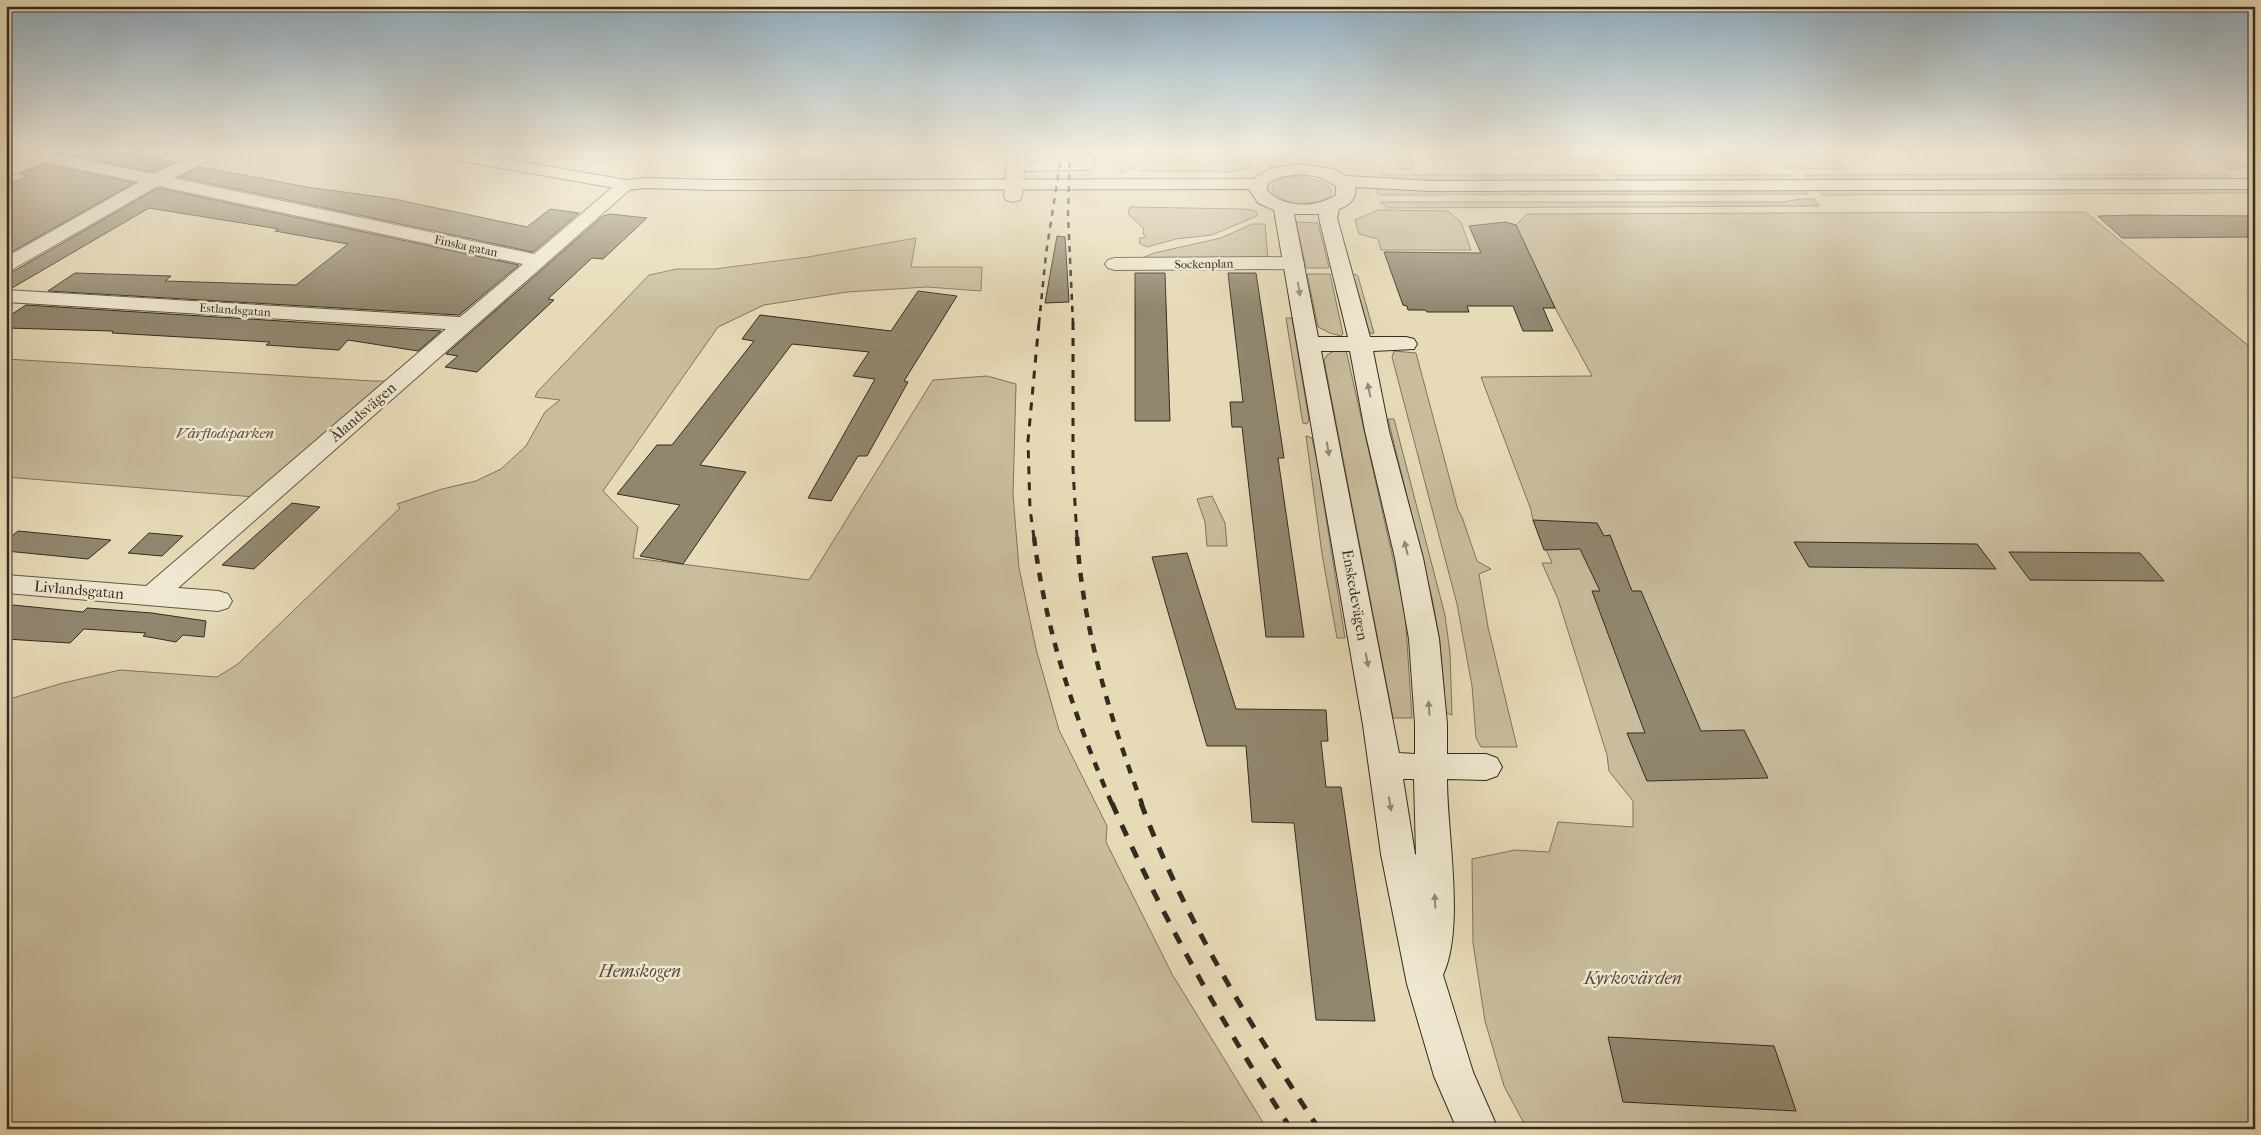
<svg xmlns="http://www.w3.org/2000/svg" width="2261" height="1135" font-family="'IM FELL French Canon',serif">
<style>
.green{fill:#c9bd9e;stroke:#7e7460}
.building{fill:#91876f;stroke:#342b22}
.lines{fill:none;stroke-linecap:round;stroke-linejoin:round}
.street-casing{stroke:#615747;stroke-width:2}
.secondary-casing{stroke:#342b22;stroke-width:2}
.street{fill:#efe8d0;fill-rule:evenodd}
.secondary{fill:#efe8d0;fill-rule:evenodd}
.rail-far3{stroke:#342b22;stroke-width:2.5;stroke-dasharray:6 6;stroke-linecap:butt}
.rail-far2{stroke:#342b22;stroke-width:3;stroke-dasharray:8 8;stroke-linecap:butt}
.rail-far1{stroke:#342b22;stroke-width:4.5;stroke-dasharray:9 9;stroke-linecap:butt}
.rail{stroke:#342b22;stroke-width:5;stroke-dasharray:12 12;stroke-linecap:butt}
.oneway{fill:#928a79}
.labels{text-anchor:middle;dominant-baseline:central;stroke-width:5;stroke-linejoin:round;paint-order:stroke}
.far-street-label{font-size:12px;fill:#342b22;stroke:#efe8d0}
.street-label{font-size:15px;fill:#342b22;stroke:#efe8d0}
.park-label{font-size:15px;font-style:italic;fill:#52483b;stroke:#efe8d0}
.near-park-label{font-size:18px;font-style:italic;fill:#52483b;stroke:#efe8d0}
</style>
<rect width="100%" height="100%" fill="#e7dbb7"/>
<filter id="stains"><feTurbulence type="fractalNoise" baseFrequency=".004" numOctaves="4"/><feColorMatrix values="0 0 0 0 .2 0 0 0 0 .09 0 0 0 0 .02 0 0 0 .5 -.17"/></filter>
<radialGradient id="worn" r=".72"><stop offset=".6" stop-color="#630" stop-opacity="0"/><stop offset="1" stop-color="#630" stop-opacity=".3"/></radialGradient>
<!-- green -->
<g class="green">
<path d="M1120,150h67l-67,23z"/>
<path d="M1196,150h56l2,4 -6,14 -15,4 -94,-1z"/>
<path d="M1390,150h19l5,19h-15z"/>
<path d="M1426,150h163l9,13h-9l-3,-4h-136l-1,-4h-21z"/>
<path d="M1714,150h116l14,19 -59,-1c-15,-18 -44,-13 -66,-13z"/>
<path d="M2207,154c15,0 28,-1 37,13l-13,3z"/>
<path d="M2040,174l6,6h-207l-29,3 -6,-8z"/>
<path d="M2227,174l8,7 -171,-1 -7,-5z"/>
<path d="M1381,175h216l3,5 -180,2 -37,-4z"/>
<path d="M1614,175h176l8,7 -46,-2h-134z"/>
<path d="M1301,176l25,7 6,8 -1,4c-15,13 -48,12 -59,-5 2,-13 18,-13 29,-14z"/>
<path d="M1376,186l426,2 6,6 -428,1 -2,-1z"/>
<path d="M2241,188l9,5 -428,2 -5,-6z"/>
<path d="M1801,199h13l5,7 -431,2 -8,-6h402z"/>
<path d="M1130,207l112,2 11,1 4,3v3l-45,19 -36,4 -29,8 -8,-4 1,-5 6,-1 -3,-3 1,-5 -16,-15z"/>
<path d="M1378,210l70,1 13,11 10,28h-90l-3,-11 -19,-5 -4,-14z"/>
<path d="M2085,212l170,139v778h-728l-23,-43 -19,-65 -12,-78 -1,-84 43,-9 34,2 9,-30 75,5v-26l-24,-30 -2,-16 -49,-156 -16,-36h10l-19,-43 -2,-10 -50,-133 111,-1 -37,-68 -39,-83 11,-11z"/>
<path d="M1296,222l22,1 11,45h-23z"/>
<path d="M1252,224h13l3,36 -124,1v-4l10,-4 67,-15z"/>
<path d="M916,238l-5,29h71l-1,24 -54,-4 -80,5 -83,13 -46,22 -115,164 35,36 -5,31 176,22 124,-200 54,-4 29,8 -3,111 6,73 17,81 23,81 48,96 -1,16 66,132 95,155h-1261v-429l57,-17 57,-13 97,7 21,-13 162,-156 -3,-4 45,-15 34,-8 25,-12 25,-23 19,-34 15,-12 -25,-3 3,-6 111,-116 28,-6h37l94,-12z"/>
<path d="M1307,274h23l13,60 -2,2 -11,-3 -12,-6z"/>
<path d="M1355,274l3,2 16,57 -2,1 -7,-6 -13,-51z"/>
<path d="M1286,318h6l17,102 -2,4 -4,-1 -1,-5z"/>
<path d="M1336,350h10l59,262 7,106h-19l-69,-358 3,-5z"/>
<path d="M1394,351l22,2 42,157 4,7 15,44 14,8 -12,5 9,53 29,120h-36l-5,-9 -4,-52 -15,-82 -65,-247z"/>
<path d="M6,359l367,22h18l-136,116 -249,-20z"/>
<path d="M1388,419h6l51,196 5,38 2,62 -6,-2 -6,-71 -8,-44z"/>
<path d="M1306,436l6,2 5,22 28,178h-8l-15,-84z"/>
<path d="M1212,496l13,27 2,23h-20l-2,-24 -8,-23z"/>
</g>
<!-- building -->
<g class="building">
<path d="M47,150h67l61,12 -22,10z"/>
<path d="M45,164l89,19 -128,72v-70l22,-9 -8,-2z"/>
<path d="M201,167l106,20 87,12 133,28 23,-18 29,4 -46,39 -354,-75z"/>
<path d="M158,188l361,77 -60,50 -411,-24 27,-18 96,3 -6,5 131,4 52,-41 -73,-13 4,-2 -130,-21 -137,80h-6v-15l8,-2z"/>
<path d="M610,214l37,4 -44,41 -11,-1 -44,41 6,1 -77,72 -32,-5 13,-11 -12,-2 157,-138z"/>
<path d="M2132,215l123,1v21l-133,1 -24,-22z"/>
<path d="M1506,222l10,3 39,83h-12l10,23h-30l-10,-25h-46l2,6h-42l-2,-2h-17l-1,-4 -4,-1 -19,-53 97,1 -12,-27z"/>
<path d="M1057,236l8,1 4,65 -24,1z"/>
<path d="M1135,273h30l5,148h-35z"/>
<path d="M1228,273h28l28,185h-6l26,179h-38l-24,-210h-10l-2,-25h13z"/>
<path d="M918,291l39,5 -53,85 4,1 -41,74h-9l-27,45 -23,-3 67,-119 -22,-3 16,-24 -77,-8 -92,121 46,7 -63,92 -43,-8 40,-51 -63,-11 40,-49h15l82,-104 -12,-2 18,-24 131,16z"/>
<path d="M26,305l415,26 -23,20 -70,-11 -9,10 -73,-5 4,-3 -158,-9 1,-2 -107,-3v-10z"/>
<path d="M292,503l28,4 -66,62 -32,-4z"/>
<path d="M1533,520l64,3 7,13 6,-1 22,56h9l60,140 43,-1 24,48 -121,3 -20,-48h18l-53,-142h8l-20,-42 -36,1z"/>
<path d="M18,531l93,9 -23,19 -82,-8v-10z"/>
<path d="M149,533l34,3 -21,20 -34,-3z"/>
<path d="M1794,542l183,2 19,25 -187,-2z"/>
<path d="M2009,552l131,1 24,28 -134,-1z"/>
<path d="M1187,553l49,156 90,1 2,31h-7l5,46h15l34,234 -59,-1 -22,-197 -42,-1 -6,-76h-39l-55,-189z"/>
<path d="M13,605l70,7 4,-4 65,5 54,8 -2,16 -21,-2 -7,7 -33,-6 3,-3 -62,-4 -14,14 -64,-4v-28z"/>
<path d="M1608,1037l166,9 22,65 -173,-9z"/>
</g>
<g class="lines">
<!-- street casing -->
<g class="street-casing">
<g id="street">
<path d="M6,150h33l114,24 51,-24h22l-3,4 -50,24 361,76 86,-73 6,-1 6,1 3,4 -457,403 40,3 10,3 4,7 -4,7 -10,3 -212,-18v-18l140,11 300,-257 -440,-27v-12l454,27 63,-53 -365,-78 -145,83 -7,2v-14l133,-75 -94,-20 -39,16v-12l19,-9 -16,-3z"/>
<path d="M1010,150h14l2,3 -1,8 52,-1v-10h18l-1,15 -3,4 -6,1 -61,1 -2,25 -2,4 -7,2 -7,-2 -2,-4 4,-43z"/>
<path d="M2233,150h20l2,1v14l-6,-1z"/>
<path d="M1294,257l7,2 3,4 -3,4 -7,2 -179,1 -7,-2 -3,-4 3,-4 7,-2z"/>
</g>
</g>
<!-- secondary casing -->
<g class="secondary-casing">
<path id="secondary" d="M418,150h38l170,30 20,-2 67,2 540,-1 18,-11 28,-4 34,5 13,7 85,5 824,-2v10l-824,2 -76,-4c2,11 -5,18 -16,22l-2,9 33,119h36l8,2 3,5 -3,5 -41,2 16,80 34,127 16,81 8,85v30h39l11,4 5,9 -5,9 -11,4 -39,-1c0,55 18,148 -4,196l30,97 25,57h-41l-23,-53 -27,-92 -26,-130 -18,-129 -89,-515 -16,-7 -9,-14 -536,1 -67,-2 -20,2 -199,-35 -6,-1zM1299,174l21,3 16,9v9c-20,13 -52,14 -69,-5l1,-7 13,-6zM1294,214h25v4l29,119h-30zM1321,351h29l15,80 30,127 14,81 6,85v30l-16,-1zM1403,779h11l2,76 -1,-1z"/>
</g>
<!-- street -->
<use href="#street" class="street"/>
<!-- secondary -->
<use href="#secondary" class="secondary"/>
<!-- rail-far3 -->
<g class="rail-far3">
<path d="M1070,150l-2,65 5,108"/>
<path d="M1039,323l7,-69 16,-104"/>
</g>
<!-- rail-far2 -->
<g class="rail-far2">
<path d="M1073,322v147l4,69"/>
<path d="M1034,538l-4,-29 -2,-68 11,-119"/>
</g>
<!-- rail-far1 -->
<g class="rail-far1">
<path d="M1034,537c11,92 41,182 78,267"/>
<path d="M1077,537c6,92 33,181 65,267"/>
</g>
<!-- rail -->
<g class="rail">
<path d="M1112,803c50,114 111,222 179,326"/>
<path d="M1141,803c43,116 110,223 178,326"/>
</g>
</g>
<!-- one-way arrows -->
<defs><path id="oneway-solid" d="M-6-.8H1V-3.2L6.5 0L1 3.2V.8H-6Z" transform="scale(1.25)"/></defs>
<g class="oneway">
<use href="#oneway-solid" transform="translate(1299 289) rotate(80)"/>
<use href="#oneway-solid" transform="translate(1369 390) rotate(-101)"/>
<use href="#oneway-solid" transform="translate(1328 449) rotate(80)"/>
<use href="#oneway-solid" transform="translate(1406 548) rotate(-104)"/>
<use href="#oneway-solid" transform="translate(1367 660) rotate(79)"/>
<use href="#oneway-solid" transform="translate(1429 708) rotate(-94)"/>
<use href="#oneway-solid" transform="translate(1390 804) rotate(81)"/>
<use href="#oneway-solid" transform="translate(1435 901) rotate(-93)"/>
</g>
<!-- sky -->
<linearGradient id="sky" x2="0" y2="1"><stop stop-color="#8facc0"/><stop offset="0.49" stop-color="#f4efdf"/><stop offset="1" stop-color="#f4efdf" stop-opacity="0"/></linearGradient>
<rect width="2261" height="309" fill="url(#sky)"/>
<g class="labels">
<!-- far-street labels -->
<g class="far-street-label">
<text transform="translate(466 246) rotate(12)">Finska gatan</text>
<text transform="translate(1204 264) rotate(-1)">Sockenplan</text>
<text transform="translate(235 310) rotate(4)">Estlandsgatan</text>
</g>
<!-- street labels -->
<g class="street-label">
<text transform="translate(363 412) rotate(-41)">Ålandsvägen</text>
<text transform="translate(79 590) rotate(5)">Livlandsgatan</text>
<text transform="translate(1355 595) rotate(80)">Enskedevägen</text>
</g>
<!-- park labels -->
<g class="park-label">
<text x="225" y="433">Vårflodsparken</text>
</g>
<!-- near-park labels -->
<g class="near-park-label">
<text x="640" y="971">Hemskogen</text>
<text x="1633" y="978">Kyrkovärden</text>
</g>
</g>
<!-- margin -->
<rect width="2261" height="1135" fill="none" stroke="#e7dbb7" stroke-width="25"/>
<rect x="8" y="8" width="2246" height="1120" fill="none" stroke="#342b22" stroke-width="2.5"/>
<rect x="12" y="12" width="2236" height="1110" fill="none" stroke="#342b22"/>
<rect width="100%" height="100%" filter="url(#stains)"/>
<rect width="100%" height="100%" fill="url(#worn)"/>
</svg>
